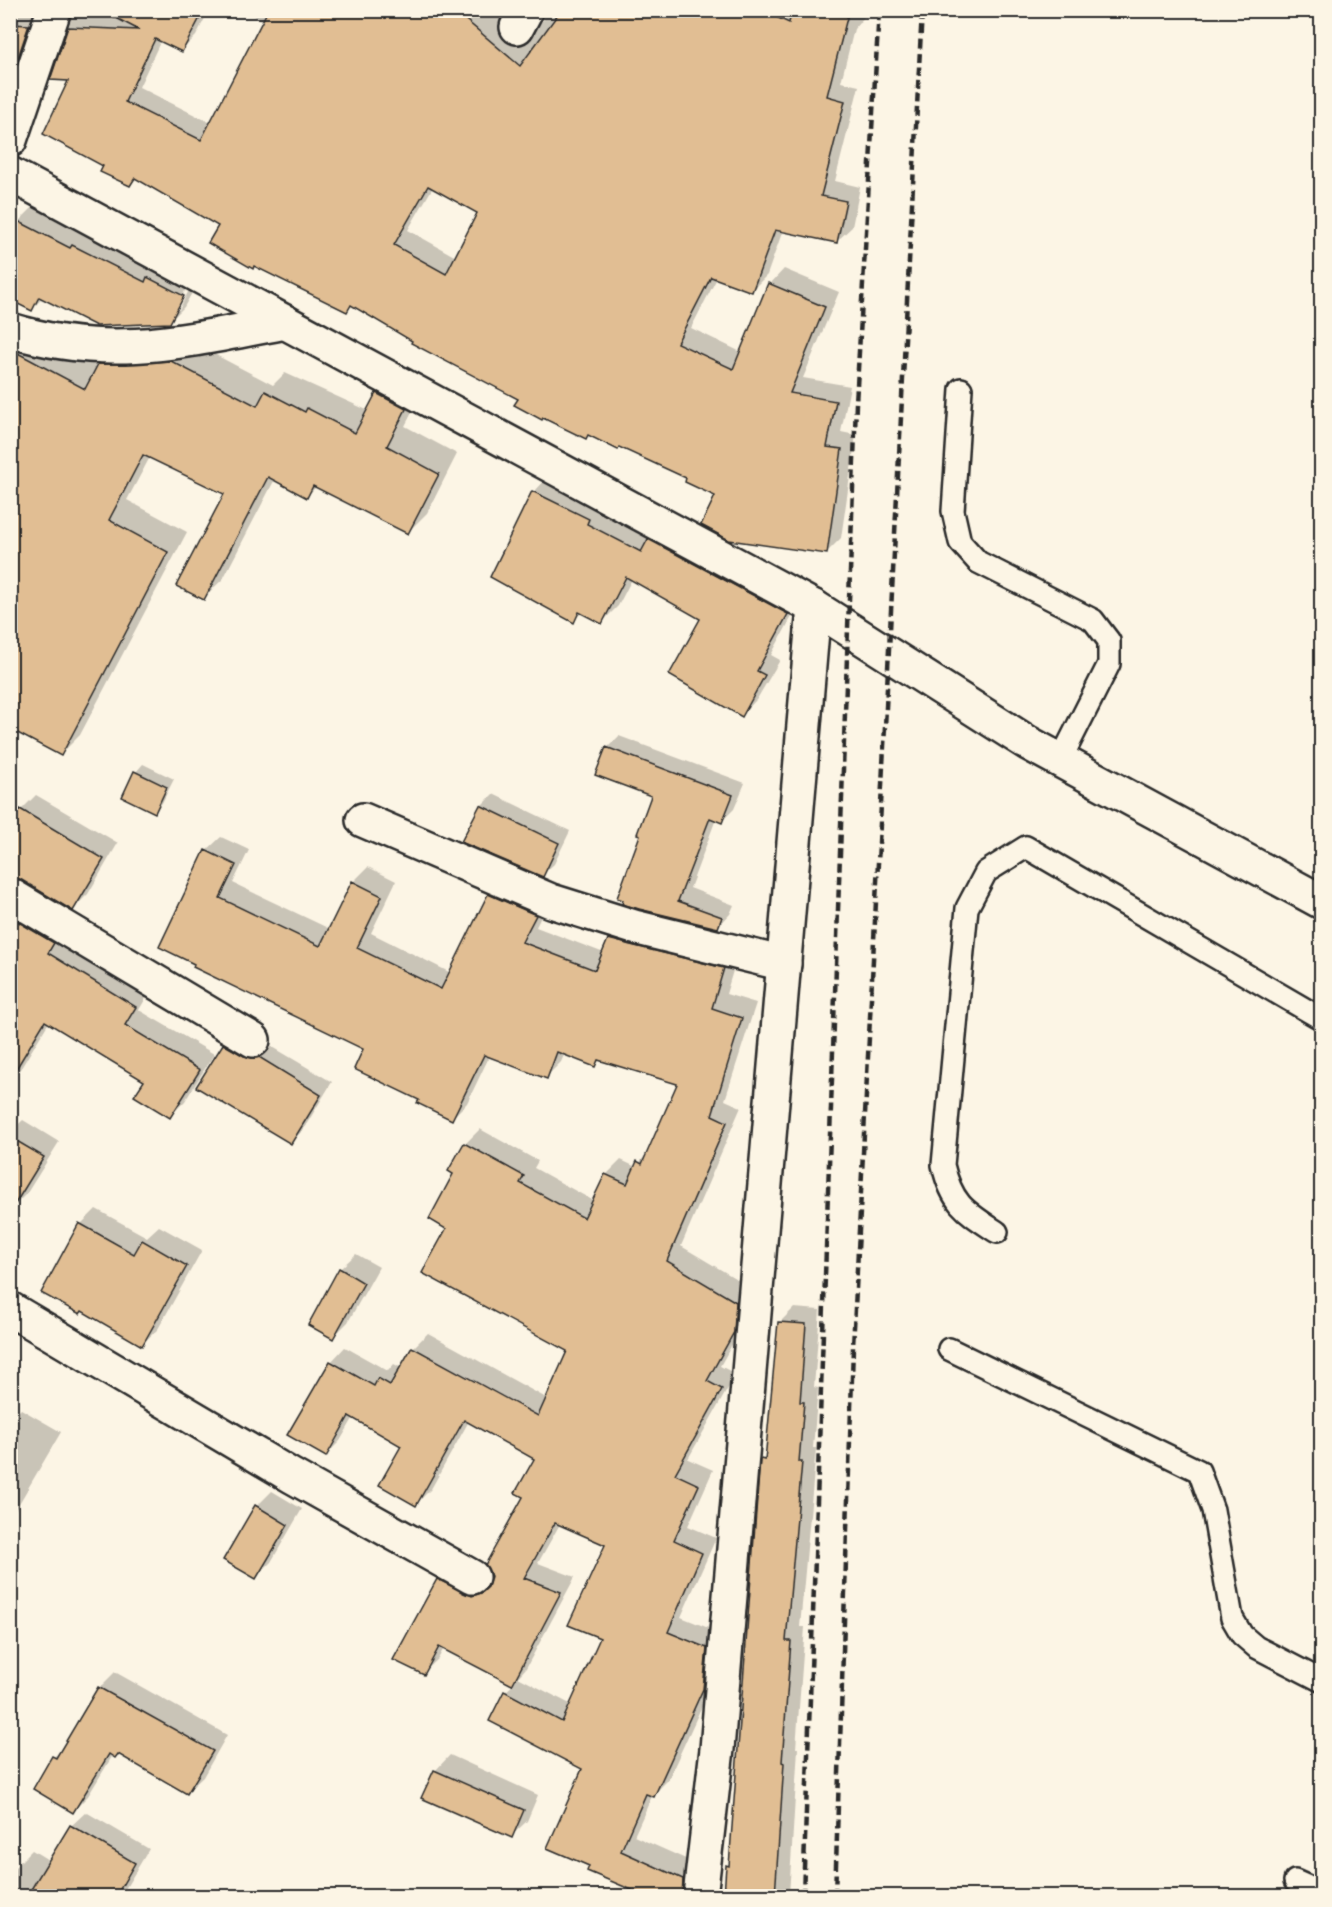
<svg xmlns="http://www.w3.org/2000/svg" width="1332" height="1907" font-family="Delius,sans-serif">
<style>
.shadow{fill:#0003;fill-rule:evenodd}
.building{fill:#e1be93;stroke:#2b2b2b;stroke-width:1.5;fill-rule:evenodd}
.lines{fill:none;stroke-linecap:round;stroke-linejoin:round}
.lane-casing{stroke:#2b2b2b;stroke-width:26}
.street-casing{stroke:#2b2b2b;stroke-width:38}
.lane{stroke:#fcf5e5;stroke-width:21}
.street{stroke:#fcf5e5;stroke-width:33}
.rail{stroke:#2b2b2b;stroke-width:4.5;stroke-dasharray:9 4.5;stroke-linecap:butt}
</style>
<rect width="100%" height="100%" fill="#fcf5e5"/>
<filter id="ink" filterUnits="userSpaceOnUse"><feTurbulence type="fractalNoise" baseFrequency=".0167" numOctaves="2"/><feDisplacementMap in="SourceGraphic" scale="12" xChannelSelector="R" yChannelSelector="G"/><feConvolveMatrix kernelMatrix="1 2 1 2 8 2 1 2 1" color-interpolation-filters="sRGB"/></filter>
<g filter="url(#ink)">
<!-- shadow -->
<g class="shadow">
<path d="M10,10h33l-17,52 -16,15z"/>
<path d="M74,10h135l-13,26 -15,15 -20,-11 -22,47 72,36 53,-102 -20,-11h269l10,19 11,2 10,-12 2,-9h324l-16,19 -13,53 18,4 -24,95 25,6 -8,40 -15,14 -54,-11 -16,45 -15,15 -35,-12 -26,50 50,24 29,-68 14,-15 55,23 -36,86 47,8 -9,46 15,3 -15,103 -15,15 -138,-75 -68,-32 -31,-12 -4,4 -232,-133 -6,5 -127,-85 -83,-48 -7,8 -25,-19 -34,-86 -19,-1zM433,187l46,26 -23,44 -48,-27z"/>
<path d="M33,207l52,27 3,-3 110,51 -14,25 -15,15 -125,-25 -13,12 -13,-87zM186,289l3,1 -10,20h-4z"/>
<path d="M33,332l65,35 21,-22 72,-3 82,43 12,-12 84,38 9,-17 19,-20 27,15 -19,37 52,28 -30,59 -19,19 -91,-46 -10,10 -32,-17 -52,100 -20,19 23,-104 -76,-37 -23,43 60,32 -107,203 -19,19 -51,-331v-83z"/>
<path d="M549,476l253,122 -31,57 9,5 -23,39 -15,16 -40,-97 -70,-39 -14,27 -16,16 -20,-10 -9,9 -39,-129z"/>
<path d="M619,736l126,47 -11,26 -12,12 -6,-2 -26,69 44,17 -4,9 -12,13 -79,-19 3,-74 11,-39 -46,-47z"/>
<path d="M143,764l31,15 -12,24 -8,8 -18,-39z"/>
<path d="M493,794l77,37 -16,33 -12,11 -61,-69z"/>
<path d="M36,795l82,48 -30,51 -15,15 -62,-34 10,-65z"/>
<path d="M221,837l28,13 -16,33 97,46 23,-47 15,-15 28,14 -25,52 80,40 38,-78 15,-15 45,20 -13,27 68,26 5,-14 15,-14 114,29 -12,40 30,9 -31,97 16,7 -60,139 69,41 -2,29 -28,50 16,8 -48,85 25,11 -25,56 28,12 -35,79 40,16 -4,40 -49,107 -16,16 -18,40 63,28 -12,27 -6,5h-29l-61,-26 -5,-101 -79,-77 9,-8 -70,-36 -6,11 -15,14 15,-93 15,-15 34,17 4,-1 34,-84 11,-38 -67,-38 -38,68 -15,15 -13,-58 -49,-29 -14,24 -14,14 5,-93 14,-15 43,24 6,-7 7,4 12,-20 15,-15 120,66 21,-48 -121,-123 7,-55 10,-29 15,-15 58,32 -4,7 60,33 12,-26 15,-15 15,7 13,-16 30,-68 -78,-24 -6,6 -30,-12 -4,9 -15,15 -56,-22 -23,48 -15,15 -96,-50 9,-19 -170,-83 11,-115zM560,1524l47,21 -5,92 -30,68 -54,-28 8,-9 49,-91 -37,-14z"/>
<path d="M10,891l140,100 -11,19 75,44 -29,47 -15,15 -24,-36 -97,-58 -28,46 -11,11z"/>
<path d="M236,1033l20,12 15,1 61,36 -29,48 -12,12 -67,-97z"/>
<path d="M23,1120l36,22 -32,51 -16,16 -1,-77z"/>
<path d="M96,1209l51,28 12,-11 43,24 -44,79 -16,15 -61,-120z"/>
<path d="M356,1254l23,13 -31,55 -15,15 7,-68z"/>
<path d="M794,1308l26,2 -6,77 4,1 -5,60h3l-16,179h5l-9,121h2l-9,148h-64l2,-30 4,-4 31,-402 5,-5 12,-132z"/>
<path d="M21,1409l40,23 -51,87v-108l6,3z"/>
<path d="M272,1491l30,18 -31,53 -15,15 1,-71z"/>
<path d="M115,1672l112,63 -24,42 -16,15 -68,-39 -6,2 -25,41 -15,15 -19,-54 11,-11 34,-58z"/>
<path d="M450,1755l88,40 -11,26 -16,15 -76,-65z"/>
<path d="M86,1812l63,37 -28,47h-111v-20l7,-11 15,-15 18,11 21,-35z"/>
</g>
<!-- building -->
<g class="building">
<path d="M101,10h103l-22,42 -27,-13 -30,63 76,38 67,-130h186l66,56 41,-56h200l28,13 3,-13h57l-22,86 18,5 -24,95 25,5 -9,42 -62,-13 -23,62 -41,-15 -34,66 56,26 35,-86 57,24 -35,86 46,8 -9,46 15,2 -15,105 -98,-14 -28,-15 14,-29 -30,-14 1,-4 -67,-31 -1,3 -30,-15 -2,4 -43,-21 -1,2 -28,-15 4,-6 -107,-56 1,-2 -61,-36 -4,7 -93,-46 -1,3 -45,-26 10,-17 -83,-48 -5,8 -30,-14 3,-6 -60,-32 25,-53 -18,-1 18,-53 71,3zM428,186l49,27 -31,61 -52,-29z"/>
<path d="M10,24l19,1 -18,53h-1z"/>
<path d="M10,217l60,31 2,-3 73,37 2,-5 37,19 -14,27 -74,3 -57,-29 -7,14 -22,-11z"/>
<path d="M10,349l75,40 13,-25 73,-3 86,45 8,-15 40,21 2,-4 48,25 21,-40 30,16 -19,37 52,28 -31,60 -95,-48 -6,12 -39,-21 -64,123 -28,-14 48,-92 -81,-39 -34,65 59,32 -107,204 -51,-27z"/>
<path d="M532,491l57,28 -2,5 54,28 7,-13 140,75 -31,57 8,4 -23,42 -73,-42 31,-56 -74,-42 -24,47 -23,-12 -5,11 -84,-46z"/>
<path d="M606,747l127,48 -11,28 -12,-5 -32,83 44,16 -4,11 -79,-19 -17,-5 1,-4 -6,-2 23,-63 -3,-1 14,-38 -56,-21z"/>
<path d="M134,771l33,16 -12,26 -33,-16z"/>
<path d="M480,805l79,38 -16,34 -82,-35z"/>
<path d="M20,809l84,50 -31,52 -53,-32 -10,-3v-52z"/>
<path d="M205,850l31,15 -16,33 100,48 32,-65 30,15 -25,52 84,41 47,-95 48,21 -14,27 73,28 13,-31 116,29 -12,40 30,10 -30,97 15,7 -60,139 69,41 -2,30 -27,49 15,8 -47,85 24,11 -25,55 28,13 -34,79 39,16 -4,41 -49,108 -8,-3 -25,57 62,28 -1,17h-36l-59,-25 2,-5 -42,-18 35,-79 -93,-48 15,-30 58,31 38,-84 -32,-13 37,-80 -50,-22 -31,55 37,14 -49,93 -73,-38 -15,28 -31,-15 44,-81 35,17 9,-3 7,-6 3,-11 -6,-11 38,-68 -8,-4 19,-34 -70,-39 -48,86 -37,-21 22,-39 -52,-30 -23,41 -39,-22 43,-74 44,25 4,-8 12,7 22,-38 126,69 29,-65 -145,-78 24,-44 -17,-10 24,-45 -5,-3 16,-28 60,33 -4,7 64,35 21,-44 22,10 10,-23 5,3 35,-80 -79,-24 -3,7 -38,-15 -10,27 -63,-24 -32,65 -35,-17 2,-3 -65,-31 9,-20 -170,-82 1,-3 -35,-17z"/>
<path d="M10,917l44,26 -6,10 88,54 -11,18 75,45 -30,48 -36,-22 10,-15 -99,-60 -35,58z"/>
<path d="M223,1044l21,12 15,1 62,38 -30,49 -95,-57z"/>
<path d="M10,1137l34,20 -34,55z"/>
<path d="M79,1223l55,31 8,-14 45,26 -45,80 -60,-35 -2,3 -39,-21z"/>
<path d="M339,1268l25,15 -31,56 -25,-14z"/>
<path d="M778,1322l28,2 -6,78h4l-5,60h3l-16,179h5l-9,121 2,1 -9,133h-51l2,-31 3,1 31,-407 5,1z"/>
<path d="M255,1505l33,20 -32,54 -33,-19z"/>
<path d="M98,1687l115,64 -26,43 -69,-40 -3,4 -6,-4 -36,59 -40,-24 19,-33 4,2z"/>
<path d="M434,1770l90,40 -12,28 -91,-40z"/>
<path d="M70,1825l65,38 -19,33h-89z"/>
</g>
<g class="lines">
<!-- lane casing -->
<g class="lane-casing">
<g id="lane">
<path d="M961,389l-8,122 7,31 18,20 115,58 16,21v23l-49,97"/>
<path d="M997,1232c-32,-21 -45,-28 -54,-67l24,-257 19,-36 40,-25 296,172"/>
<path d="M949,1349l250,122 14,39 19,108 10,17 14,12 66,34"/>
<path d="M1295,1881l27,12"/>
</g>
</g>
<!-- street casing -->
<g class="street-casing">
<g id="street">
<path d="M517,27l9,-17"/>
<path d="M10,140l44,-130"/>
<path d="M10,174l804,433 214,136 294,159"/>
<path d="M10,330c100,31 176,11 275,-8"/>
<path d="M363,820l188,81 83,26 150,37"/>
<path d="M10,895l243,145"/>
<path d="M10,1309l282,167 180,101"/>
<path d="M700,1896l17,-147 97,-1142"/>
</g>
</g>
<!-- lane -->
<use href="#lane" class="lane"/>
<!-- street -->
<use href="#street" class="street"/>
<!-- rail -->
<g class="rail">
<path d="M803,1896l53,-1493 23,-393"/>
<path d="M835,1896l18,-549 69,-1337"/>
</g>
</g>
</g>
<!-- margin -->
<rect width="1332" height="1907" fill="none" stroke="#fcf5e5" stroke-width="36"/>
<rect x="18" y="18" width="1296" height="1871" fill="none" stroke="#2b2b2b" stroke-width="2" filter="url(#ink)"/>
</svg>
